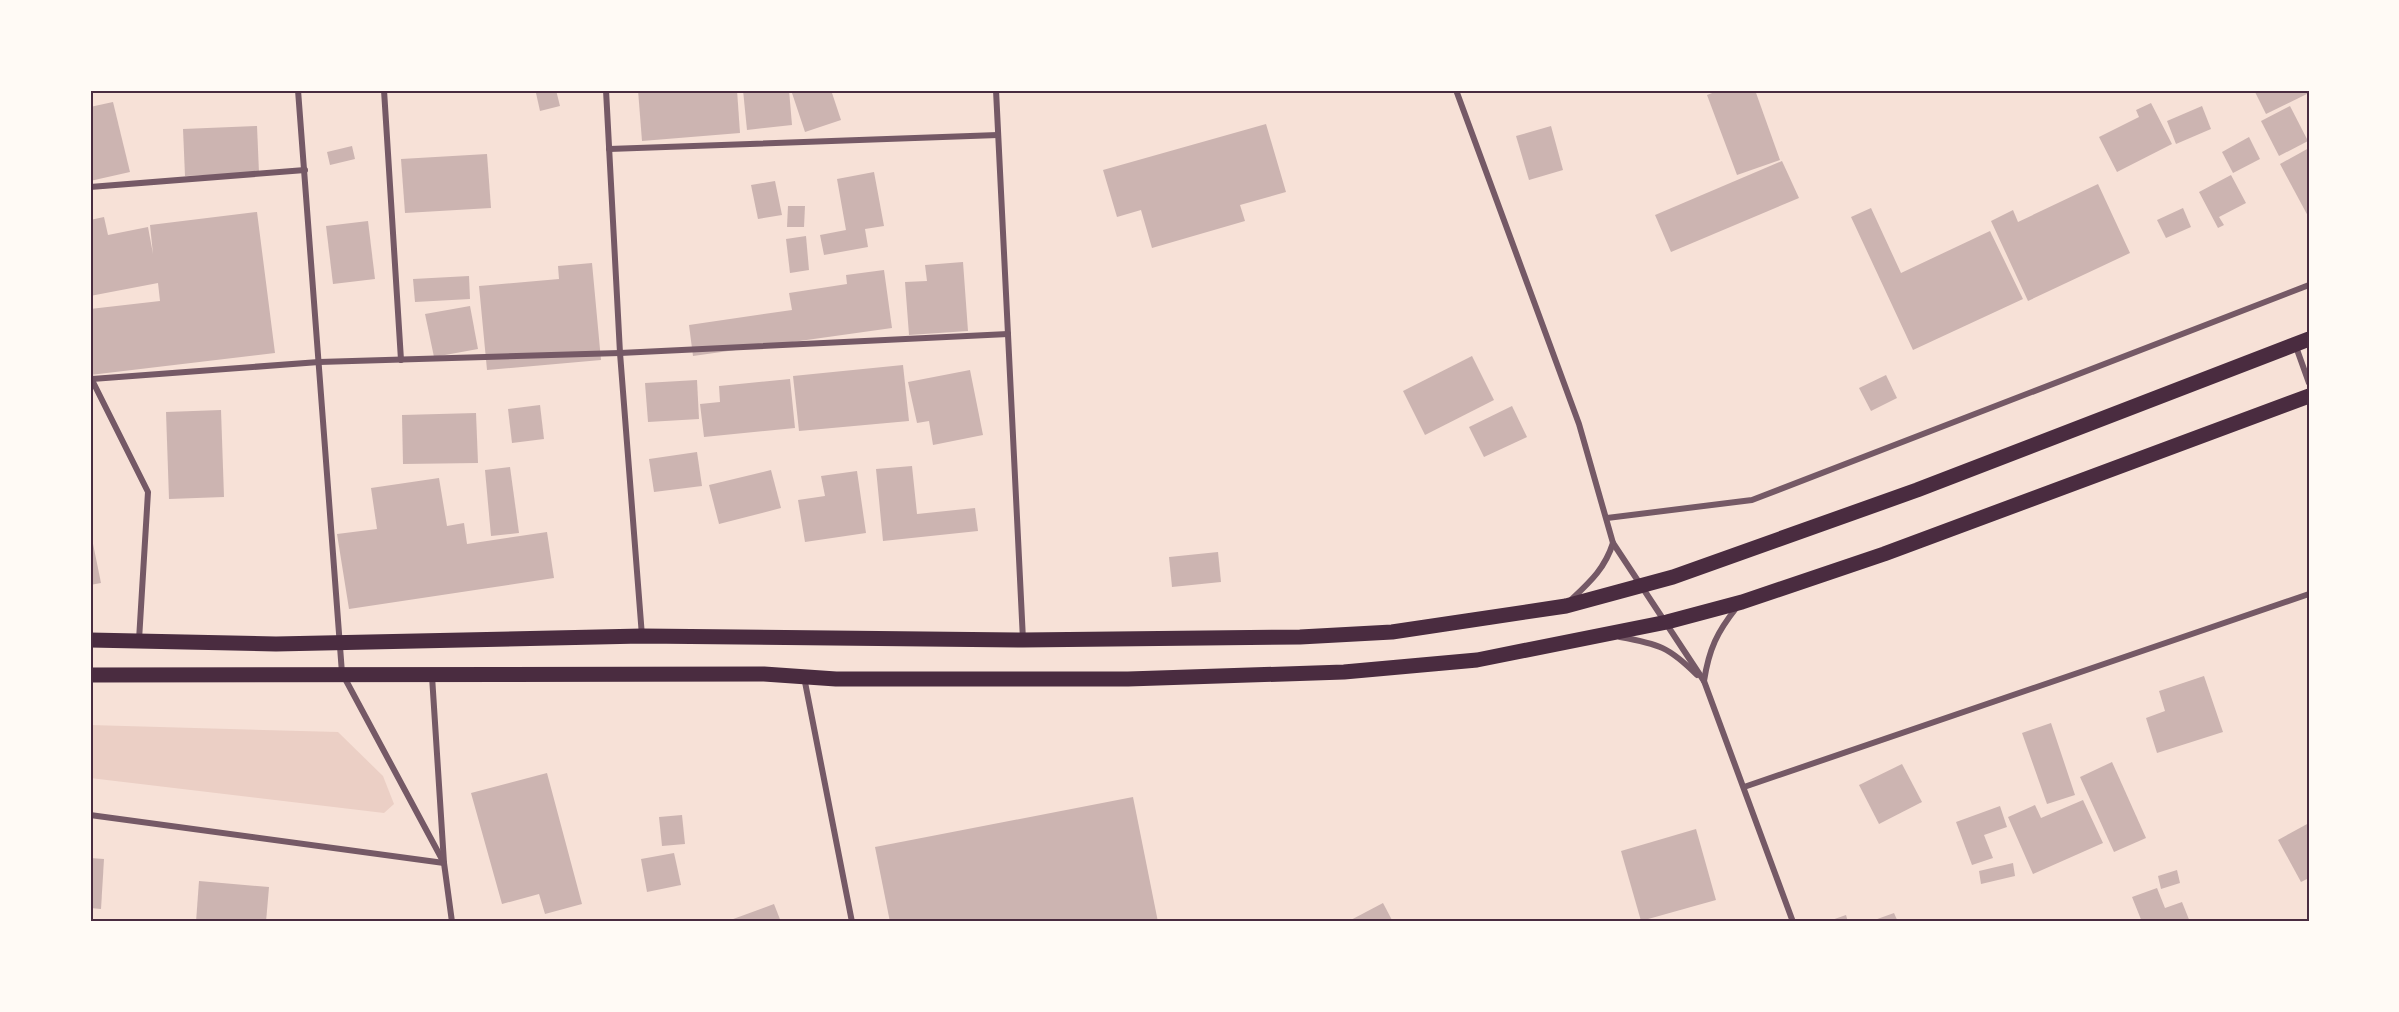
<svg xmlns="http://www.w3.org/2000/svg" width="2399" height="1012" font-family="Lato,sans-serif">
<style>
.green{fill:#ebcfc5}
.building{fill:#ccb4b1}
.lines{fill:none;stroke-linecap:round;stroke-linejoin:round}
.minor{stroke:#755966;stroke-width:6}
.primary{stroke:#4a2c40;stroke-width:15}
.neatline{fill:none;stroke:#4a2c40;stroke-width:2}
</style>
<rect width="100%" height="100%" fill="#f7e1d7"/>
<!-- green -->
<path class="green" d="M90,725l248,7 45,44 11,28 -10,9 -294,-35z"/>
<!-- building -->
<g class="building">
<path d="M549,90h7l4,16 -20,5 -4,-18z"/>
<path d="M638,90h99l3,43 -98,8z"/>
<path d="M743,90h46l3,35 -45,5z"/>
<path d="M791,90h40l10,30 -36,12z"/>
<path d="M1720,90h35l25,70 -43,15 -30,-80z"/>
<path d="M2254,90h55v3l-43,21z"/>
<path d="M113,102l17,70 -40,9v-74z"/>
<path d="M2151,103l21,41 -55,28 -18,-35 40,-20 -3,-7z"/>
<path d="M2202,106l9,23 -35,15 -9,-23z"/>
<path d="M2290,106l18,35 -29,15 -18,-35z"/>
<path d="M1266,124l20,68 -46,13 5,16 -93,27 -11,-38 -24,7 -14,-47z"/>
<path d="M257,126l2,47 -74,3 -2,-47z"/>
<path d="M1551,126l12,44 -34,10 -13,-44z"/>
<path d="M2249,137l11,22 -27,14 -11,-21z"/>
<path d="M352,146l3,13 -25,6 -3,-13z"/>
<path d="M2309,148v70l-29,-54z"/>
<path d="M487,154l4,54 -86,5 -4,-54z"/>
<path d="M1782,161l17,37 -128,54 -16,-37z"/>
<path d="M874,172l10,54 -19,3 3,18 -44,8 -4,-20 26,-5 -9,-51z"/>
<path d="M2231,175l15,28 -27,14 5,8 -6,3 -19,-36z"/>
<path d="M775,181l7,34 -24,4 -7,-34z"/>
<path d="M2098,184l32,69 -102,48 -37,-80 22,-11 5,12z"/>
<path d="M788,206h17l-1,21h-17z"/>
<path d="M1871,208l30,65 89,-42 33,68 -110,51 -62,-133z"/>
<path d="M2183,208l8,19 -25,11 -9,-18z"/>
<path d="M257,212l18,141 -185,22v-66l70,-8 -2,-18 -68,13v-76l14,-3 4,18 40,-8 5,27 -3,-29z"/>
<path d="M368,221l7,58 -42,5 -7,-58z"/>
<path d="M806,236l3,34 -19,3 -4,-34z"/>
<path d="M963,262l5,69 -59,4 -4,-53 22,-1 -2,-16z"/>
<path d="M592,263l9,97 -114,10 -8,-84 80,-7 -1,-13z"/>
<path d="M884,270l8,58 -199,28 -4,-31 103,-15 -3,-17 58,-9 -1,-9z"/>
<path d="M469,276l1,23 -55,3 -2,-23z"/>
<path d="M470,306l8,43 -44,8 -9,-43z"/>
<path d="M1472,356l22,44 -69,35 -22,-44z"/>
<path d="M903,365l6,56 -110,10 -6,-55z"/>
<path d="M970,370l13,65 -50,10 -4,-24 -12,2 -9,-41z"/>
<path d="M1886,375l11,23 -26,13 -12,-23z"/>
<path d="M790,379l5,49 -91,9 -4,-33 20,-2 -1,-16z"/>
<path d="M697,380l2,39 -51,3 -3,-39z"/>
<path d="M540,405l4,34 -32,4 -4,-34z"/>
<path d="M1512,406l15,31 -43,20 -15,-30z"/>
<path d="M221,410l3,87 -55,2 -3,-87z"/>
<path d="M476,413l2,50 -75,1 -1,-49z"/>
<path d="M697,452l5,34 -48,6 -5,-33z"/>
<path d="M912,466l5,48 58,-6 3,23 -95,10 -7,-72z"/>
<path d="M510,467l9,66 -28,3 -6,-66z"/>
<path d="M771,470l10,38 -62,16 -10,-39z"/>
<path d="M857,471l9,62 -61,9 -7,-42 27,-4 -4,-20z"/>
<path d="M439,478l8,48 17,-3 3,21 80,-12 7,46 -205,31 -12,-75 40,-5 -6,-41z"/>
<path d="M90,529l11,54 -11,2z"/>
<path d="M1218,552l3,30 -49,5 -3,-30z"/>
<path d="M2204,676l19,56 -66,21 -11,-35 19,-7 -6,-20z"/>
<path d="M2051,723l24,72 -28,9 -25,-71z"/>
<path d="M2112,762l34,76 -32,14 -34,-75z"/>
<path d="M1902,764l20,38 -43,22 -20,-39z"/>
<path d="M547,773l35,131 -37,10 -6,-20 -37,10 -31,-111z"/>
<path d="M1133,797l25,125h-268l-15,-75z"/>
<path d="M2083,800l20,43 -70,31 -25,-57 27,-12 6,13z"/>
<path d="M2000,806l7,21 -23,8 9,23 -21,7 -16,-43z"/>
<path d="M682,815l3,29 -23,2 -3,-29z"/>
<path d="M2309,823v55l-8,4 -23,-42z"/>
<path d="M1696,829l20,71 -75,21 -20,-70z"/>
<path d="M674,853l7,32 -34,7 -6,-33z"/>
<path d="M90,858l14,1 -3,50 -11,-1z"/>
<path d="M2013,863l2,13 -34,8 -2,-13z"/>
<path d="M2177,870l3,13 -19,6 -3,-13z"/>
<path d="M199,881l70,6 -3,35h-70z"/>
<path d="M2157,888l8,20 17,-6 8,20h-48l-10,-25z"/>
<path d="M1383,903l10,19h-46z"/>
<path d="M774,904l7,18h-56z"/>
<path d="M1894,913l4,9h-29z"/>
<path d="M1846,915l2,7h-22z"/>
</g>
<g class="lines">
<!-- minor -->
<g class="minor">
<path d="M298,90l44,583 102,190 8,59"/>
<path d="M384,90l17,270"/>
<path d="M606,90l14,263 22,283"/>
<path d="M996,90l27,550"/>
<path d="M1456,90l123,334 34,119 91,138 89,241"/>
<path d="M609,149l389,-14"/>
<path d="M90,187l215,-17"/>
<path d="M2295,344l14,39"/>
<path d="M90,376l58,116 -9,148"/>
<path d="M92,379l227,-17 301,-9 388,-19"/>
<path d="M1607,518l145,-18 557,-215"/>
<path d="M1572,599c19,-18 33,-31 41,-56"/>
<path d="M1620,637c39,7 49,10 77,38"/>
<path d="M804,677l48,245"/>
<path d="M1704,681c5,-32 13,-49 33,-74"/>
<path d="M1744,787l565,-193"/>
<path d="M90,815l354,48 -12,-187"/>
</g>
<!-- primary -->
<g class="primary">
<path d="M90,640l186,4 366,-8 381,4 277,-3 92,-5 174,-26 107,-29 244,-87 392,-151"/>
<path d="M90,675l674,-1 72,5h292l216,-7 133,-12 190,-38 75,-20 142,-48 425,-158"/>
</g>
</g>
<!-- border -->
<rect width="2399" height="1012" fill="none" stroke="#fffaf5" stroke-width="183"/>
<rect x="92" y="92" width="2216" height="828" class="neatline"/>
</svg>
